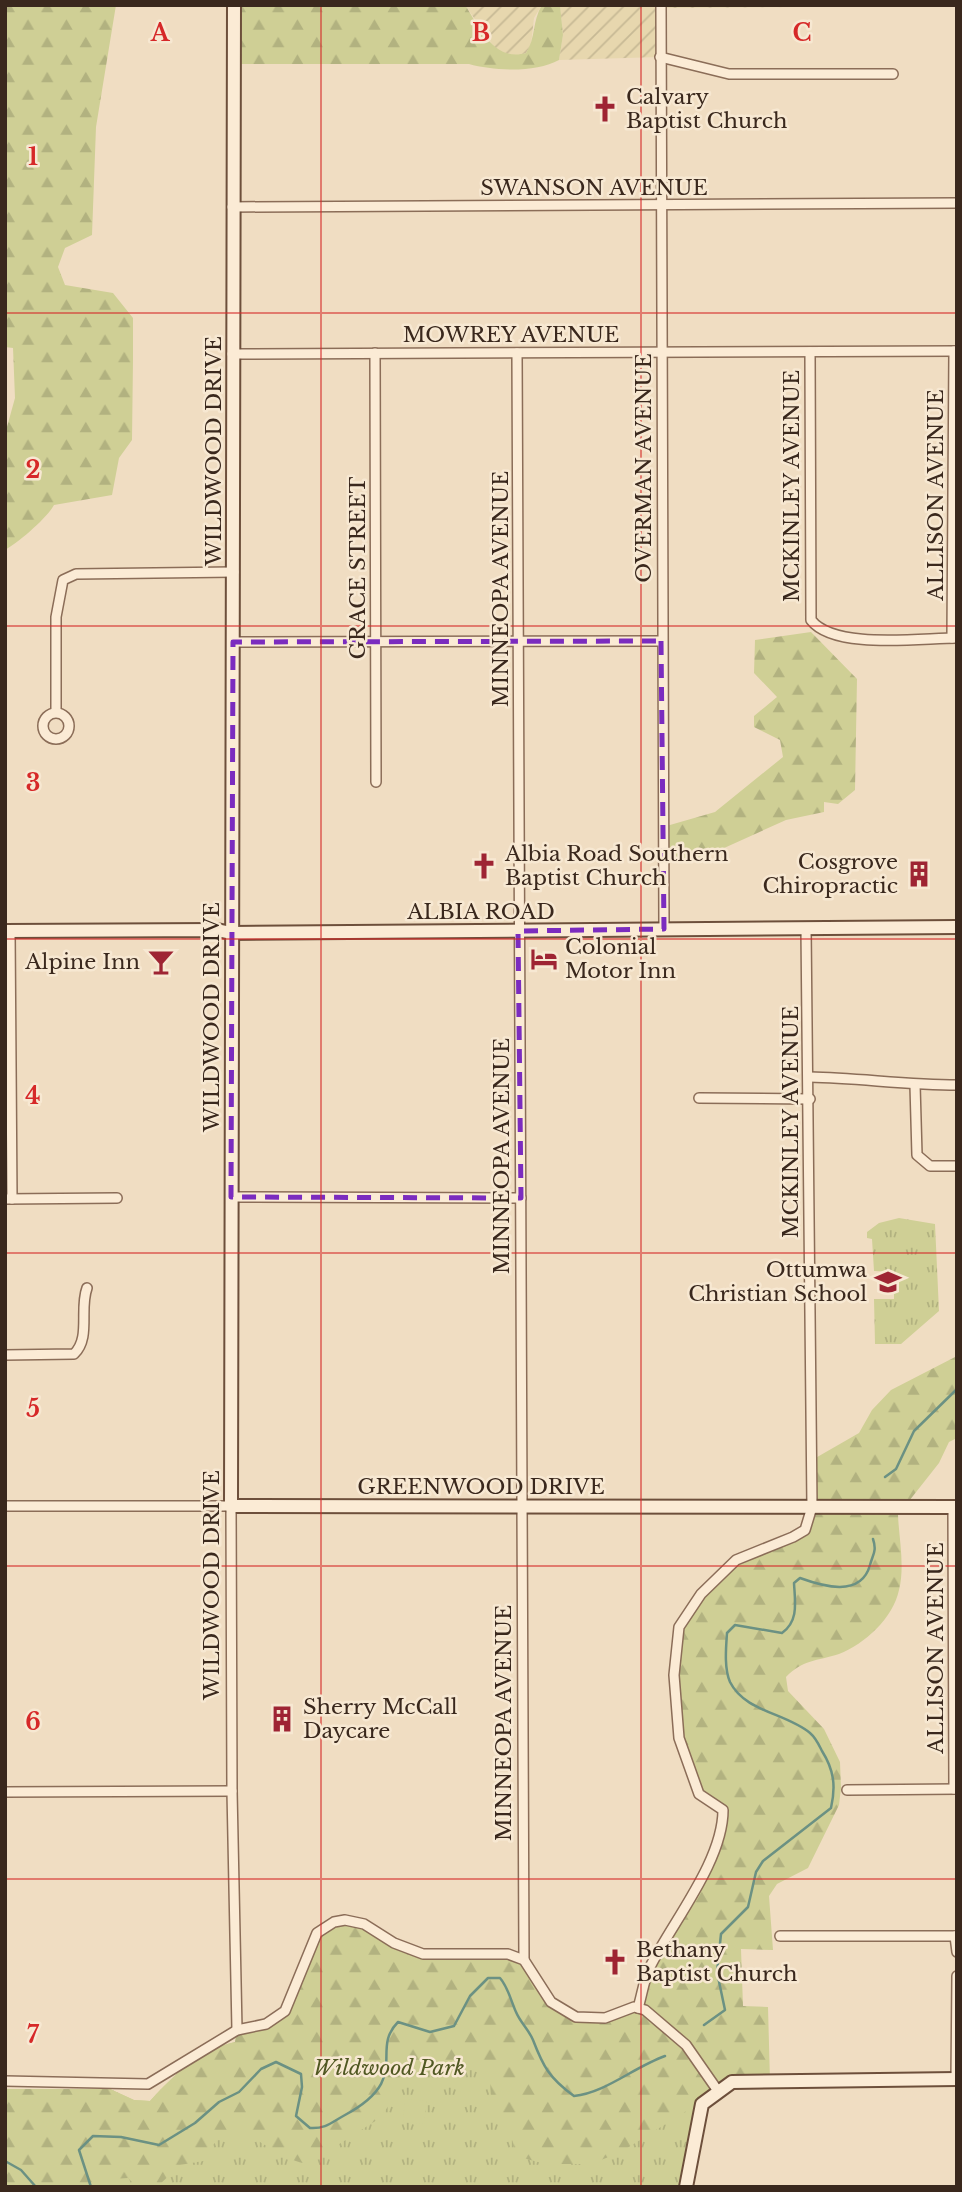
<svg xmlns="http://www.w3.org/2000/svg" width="962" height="2192" font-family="'Libre Baskerville',serif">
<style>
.farmland{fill:url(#farmland-furrows)}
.grass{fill:url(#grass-tufts)}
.forest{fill:url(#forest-firs)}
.pitch{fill:#cfcf95}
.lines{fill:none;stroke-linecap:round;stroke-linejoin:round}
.stream{stroke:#6b9183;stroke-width:2.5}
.street-casing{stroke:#8b6d58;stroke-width:12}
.secondary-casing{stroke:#6d4f3b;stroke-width:16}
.street{stroke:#fbebd5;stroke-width:9}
.secondary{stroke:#fbebd5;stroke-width:12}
.marked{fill:none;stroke:#7b2cbf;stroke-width:5;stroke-dasharray:14 9;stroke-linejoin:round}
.grid{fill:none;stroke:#d62828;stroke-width:2;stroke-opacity:0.55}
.labels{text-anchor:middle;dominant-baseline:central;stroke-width:5;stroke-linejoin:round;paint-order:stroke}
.poi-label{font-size:21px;fill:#3a281d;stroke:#f7e8d2;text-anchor:start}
.street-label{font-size:21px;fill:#3a281d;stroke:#f7e8d2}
.park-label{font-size:21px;font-style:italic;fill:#505822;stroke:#f7e8d2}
.grid-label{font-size:23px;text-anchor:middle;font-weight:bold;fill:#d62828;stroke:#f7e8d2;stroke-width:5;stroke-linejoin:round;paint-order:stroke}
</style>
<defs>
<pattern id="farmland-furrows" width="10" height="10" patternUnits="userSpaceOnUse" patternTransform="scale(1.75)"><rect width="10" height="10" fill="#e7d7ae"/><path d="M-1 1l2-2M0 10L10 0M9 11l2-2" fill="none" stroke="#c7b995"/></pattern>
<pattern id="grass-tufts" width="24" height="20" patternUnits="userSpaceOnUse" patternTransform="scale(1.75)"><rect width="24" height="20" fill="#cfcf95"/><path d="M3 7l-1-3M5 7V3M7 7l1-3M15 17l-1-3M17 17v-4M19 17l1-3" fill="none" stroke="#b2b280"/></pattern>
<pattern id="forest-firs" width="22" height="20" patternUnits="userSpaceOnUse" patternTransform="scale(1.75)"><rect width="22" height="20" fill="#cfcf95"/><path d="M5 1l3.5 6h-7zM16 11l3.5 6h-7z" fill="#b2b280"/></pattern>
</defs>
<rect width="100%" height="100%" fill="#f0ddc2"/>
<!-- farmland -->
<g class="farmland">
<path d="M465,5h77l-8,13 -3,27 -5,8 -12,4 -17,-6z"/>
<path d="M560,5h394v1l-292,2 -2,49 -101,3 4,-25z"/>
</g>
<!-- grass -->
<g class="grass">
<path d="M899,1218l36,6 4,87 -38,33h-26l-1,-45h20v-27l-20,-1 -2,-32 -5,-1v-6l12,-9z"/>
<path d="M394,1943l157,59 151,102 -22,83h-675v-98h105l24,11 16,1c25,-27 48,-50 85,-59l2,-12 29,-6z"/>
</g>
<!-- forest -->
<g class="forest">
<path d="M5,5h111l-20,122 -4,108 -27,13 -7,19 7,18 48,8 20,25v42l-1,80 -13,18 -7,37 -58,10c-6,12 -36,38 -49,45v-116l10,-36 -2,-50 -8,-1z"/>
<path d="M234,5h231c15,23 29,57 61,48 10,-15 6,-32 16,-48h18l3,30 -4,25c-23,13 -65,11 -90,4h-235z"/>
<path d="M811,632l46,47 -2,111 -17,14 -14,-2v10l-38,8 -84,38 -38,5 -1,-36 52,-15 68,-55 -3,-17 -26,-13v-11l23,-19 -23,-24 1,-33z"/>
<path d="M957,1356v82l-8,4 -10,21 -41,52c1,24 7,51 1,75 -6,28 -34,54 -60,64 -22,7 -37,6 -53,23l2,14 36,38 16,33 1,26 -2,17 -31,63 -31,16 -8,12 4,54 -32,-1 2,57 25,1 2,74 -52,10 -97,61 -30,12h-46l-29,-8 -8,-33 -16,-14 -2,-27 -18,-29c-22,13 -40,18 -65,19l-13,26 -14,20 -72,46c-35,-5 -51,-34 -83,-32l-12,13 -4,15 -29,5 -23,22h-20l-9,-9 -16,1 -4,8h-103v-98h105l24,11 16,1c25,-27 48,-50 85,-59l2,-12 29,-6 19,-13 27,-69 22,-20 30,2 46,26 98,4 16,6c29,52 50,69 110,47l79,-154 10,-43 -24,-16 -13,-29 -11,-59 4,-79 57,-67 69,-30 7,-70 47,-27 13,-23 19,-20z"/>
</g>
<!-- pitch -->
<path class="pitch" d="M405,2099l22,2 -3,23 -21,-2z"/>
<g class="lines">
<!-- stream -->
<g class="stream">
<path d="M885,1477l11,-8 18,-38 43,-42"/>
<path d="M704,2025l21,-15 -8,-38 4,-38 27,-27 8,-35 7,-11 68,-53c5,-22 3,-38 -9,-57 -3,-6 -6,-13 -12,-18 -24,-20 -65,-21 -80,-51 -6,-14 -4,-34 -3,-49l8,-8 47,8c17,-12 13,-31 12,-50l6,-5c22,8 61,20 70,-13 3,-11 7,-14 3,-26"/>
<path d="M5,2161l16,9 15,17"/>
<path d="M91,2187l-12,-37 14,-14 28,1 38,8 36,-22 24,-21 20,-10 22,-23 15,-7 25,12 1,13 -6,29 14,12c16,1 22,-6 35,-13 68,-37 24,-64 53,-93l32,10 24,-6 16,-30 18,-18h12c8,9 11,23 16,34 4,10 13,18 17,28 10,26 16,38 41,56 31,-3 60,-29 91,-40"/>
</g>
<!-- street casing -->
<g class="street-casing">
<g id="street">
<path d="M661,7l3,922"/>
<path d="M660,57l69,17h164"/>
<path d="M232,207l725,-4"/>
<path d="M810,352l1,268c23,30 109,18 146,18"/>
<path d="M375,353l1,429"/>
<path d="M517,353l7,1607"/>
<path d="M232,354l725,-3"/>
<path d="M952,638l2,-287"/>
<path d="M233,642l428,-1"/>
<path d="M56,712v-95l7,-37 13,-6 158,-2"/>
<circle cx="56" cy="726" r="13"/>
<path d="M10,931l2,268"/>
<path d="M810,1077c49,1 97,8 147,8"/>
<path d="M915,1085l2,70 13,11h27"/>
<path d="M699,1098l111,1"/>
<path d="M231,1197l290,1"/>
<path d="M5,1199l112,-1"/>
<path d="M5,1355l69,-1c17,-16 5,-45 13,-66"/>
<path d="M5,1506h226l1,285 5,239"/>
<path d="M953,1507l1,282"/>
<path d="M847,1790l110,-1"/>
<path d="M5,1792l227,-1"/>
<path d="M780,1936h177"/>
<path d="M955,1936l2,16"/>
<path d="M638,2008c4,-13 6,-29 12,-41 23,-46 73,-106 73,-157l-24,-16 -20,-56 -5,-63 5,-48 22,-33 35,-34 57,-23 12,-7 7,-23 -6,-579"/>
<path d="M956,2079l1,-103"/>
<path d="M5,2081l143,3 89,-54 29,-6 19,-13 32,-78 17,-11 11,-2 19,4 30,19 29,11h85l16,6 27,42 25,15 29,1 29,-11 11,3 41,35 32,46"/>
</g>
</g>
<!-- secondary casing -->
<g class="secondary-casing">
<g id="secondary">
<path d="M234,5l-3,1501 726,1"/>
<path d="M5,931l212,-1 14,3 726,-6"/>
<path d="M686,2187l16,-83 30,-22 225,-3"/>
</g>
</g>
<!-- street -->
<use href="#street" class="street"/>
<!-- secondary -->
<use href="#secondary" class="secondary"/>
</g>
<!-- marked area -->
<path class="marked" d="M661,641l3,288 -146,2 3,267 -290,-1 2,-555z"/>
<!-- grid -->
<path class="grid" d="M321,5v2182M641,5v2182M5,313h952M5,626h952M5,939h952M5,1253h952M5,1566h952M5,1879h952"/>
<!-- icons -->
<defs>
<g id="church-bare" transform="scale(2.1)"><path d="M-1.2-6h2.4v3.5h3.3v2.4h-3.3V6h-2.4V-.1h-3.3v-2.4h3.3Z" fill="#9e2433" stroke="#f7e8d2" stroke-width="2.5" paint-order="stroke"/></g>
<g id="building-bare" transform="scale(2.1)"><path d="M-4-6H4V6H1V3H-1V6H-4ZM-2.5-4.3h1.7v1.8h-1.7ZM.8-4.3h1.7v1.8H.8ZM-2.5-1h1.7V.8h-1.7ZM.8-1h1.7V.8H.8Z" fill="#9e2433" stroke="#f7e8d2" stroke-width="2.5" paint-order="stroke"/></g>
<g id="hotel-bare" transform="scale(2.1)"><path d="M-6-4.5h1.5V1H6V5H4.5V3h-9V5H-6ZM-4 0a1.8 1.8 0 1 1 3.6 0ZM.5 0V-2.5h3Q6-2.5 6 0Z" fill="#9e2433" stroke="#f7e8d2" stroke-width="2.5" paint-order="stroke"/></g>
<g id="bar-bare" transform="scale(2.1)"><path d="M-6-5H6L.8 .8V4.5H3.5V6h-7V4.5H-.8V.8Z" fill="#9e2433" stroke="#f7e8d2" stroke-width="2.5" paint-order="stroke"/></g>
<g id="school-bare" transform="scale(2.1)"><path d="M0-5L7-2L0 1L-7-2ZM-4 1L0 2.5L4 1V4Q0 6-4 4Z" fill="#9e2433" stroke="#f7e8d2" stroke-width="2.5" paint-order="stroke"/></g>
</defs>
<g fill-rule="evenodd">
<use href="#church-bare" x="605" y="109"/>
<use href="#church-bare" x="484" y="866"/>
<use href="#building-bare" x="919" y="874"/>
<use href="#hotel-bare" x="544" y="959"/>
<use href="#bar-bare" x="161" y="962"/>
<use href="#school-bare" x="888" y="1282"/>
<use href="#building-bare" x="282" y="1719"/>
<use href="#church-bare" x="615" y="1962"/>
</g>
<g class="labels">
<!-- poi labels -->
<g class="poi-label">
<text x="626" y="97">Calvary<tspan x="626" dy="24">Baptist Church</tspan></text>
<text x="505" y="854">Albia Road Southern<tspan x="505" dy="24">Baptist Church</tspan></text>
<text x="898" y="862" text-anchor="end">Cosgrove<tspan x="898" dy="24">Chiropractic</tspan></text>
<text x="565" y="947">Colonial<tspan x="565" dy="24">Motor Inn</tspan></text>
<text x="140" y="962" text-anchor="end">Alpine Inn</text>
<text x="867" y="1270" text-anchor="end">Ottumwa<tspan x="867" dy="24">Christian School</tspan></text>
<text x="303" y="1707">Sherry McCall<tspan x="303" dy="24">Daycare</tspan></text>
<text x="636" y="1950">Bethany<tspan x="636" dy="24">Baptist Church</tspan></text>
</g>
<!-- street labels -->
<g class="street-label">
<text x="594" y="188">SWANSON AVENUE</text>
<text x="511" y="335">MOWREY AVENUE</text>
<text transform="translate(214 451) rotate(-90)">WILDWOOD DRIVE</text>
<text transform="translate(644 468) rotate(-90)">OVERMAN AVENUE</text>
<text transform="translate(792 486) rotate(-90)">MCKINLEY AVENUE</text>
<text transform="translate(936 495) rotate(-90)">ALLISON AVENUE</text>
<text transform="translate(358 568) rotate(-90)">GRACE STREET</text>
<text transform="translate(501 589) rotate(-90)">MINNEOPA AVENUE</text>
<text x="481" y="912">ALBIA ROAD</text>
<text transform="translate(212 1017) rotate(-90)">WILDWOOD DRIVE</text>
<text transform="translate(791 1122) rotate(-90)">MCKINLEY AVENUE</text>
<text transform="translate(502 1156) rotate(-90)">MINNEOPA AVENUE</text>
<text x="481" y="1487">GREENWOOD DRIVE</text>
<text transform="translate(212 1585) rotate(-90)">WILDWOOD DRIVE</text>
<text transform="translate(936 1648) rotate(-90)">ALLISON AVENUE</text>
<text transform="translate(504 1723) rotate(-90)">MINNEOPA AVENUE</text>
</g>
<!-- park labels -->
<g class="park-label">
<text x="389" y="2068">Wildwood Park</text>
</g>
</g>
<g class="grid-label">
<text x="160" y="41">A</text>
<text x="481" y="41">B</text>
<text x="802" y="41">C</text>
<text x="33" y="165">1</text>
<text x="33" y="478">2</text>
<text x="33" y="791">3</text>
<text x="33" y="1104">4</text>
<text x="33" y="1417">5</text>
<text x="33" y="1730">6</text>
<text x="33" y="2043">7</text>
</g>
<!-- border -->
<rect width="962" height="2192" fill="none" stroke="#3a281d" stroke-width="14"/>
</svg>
